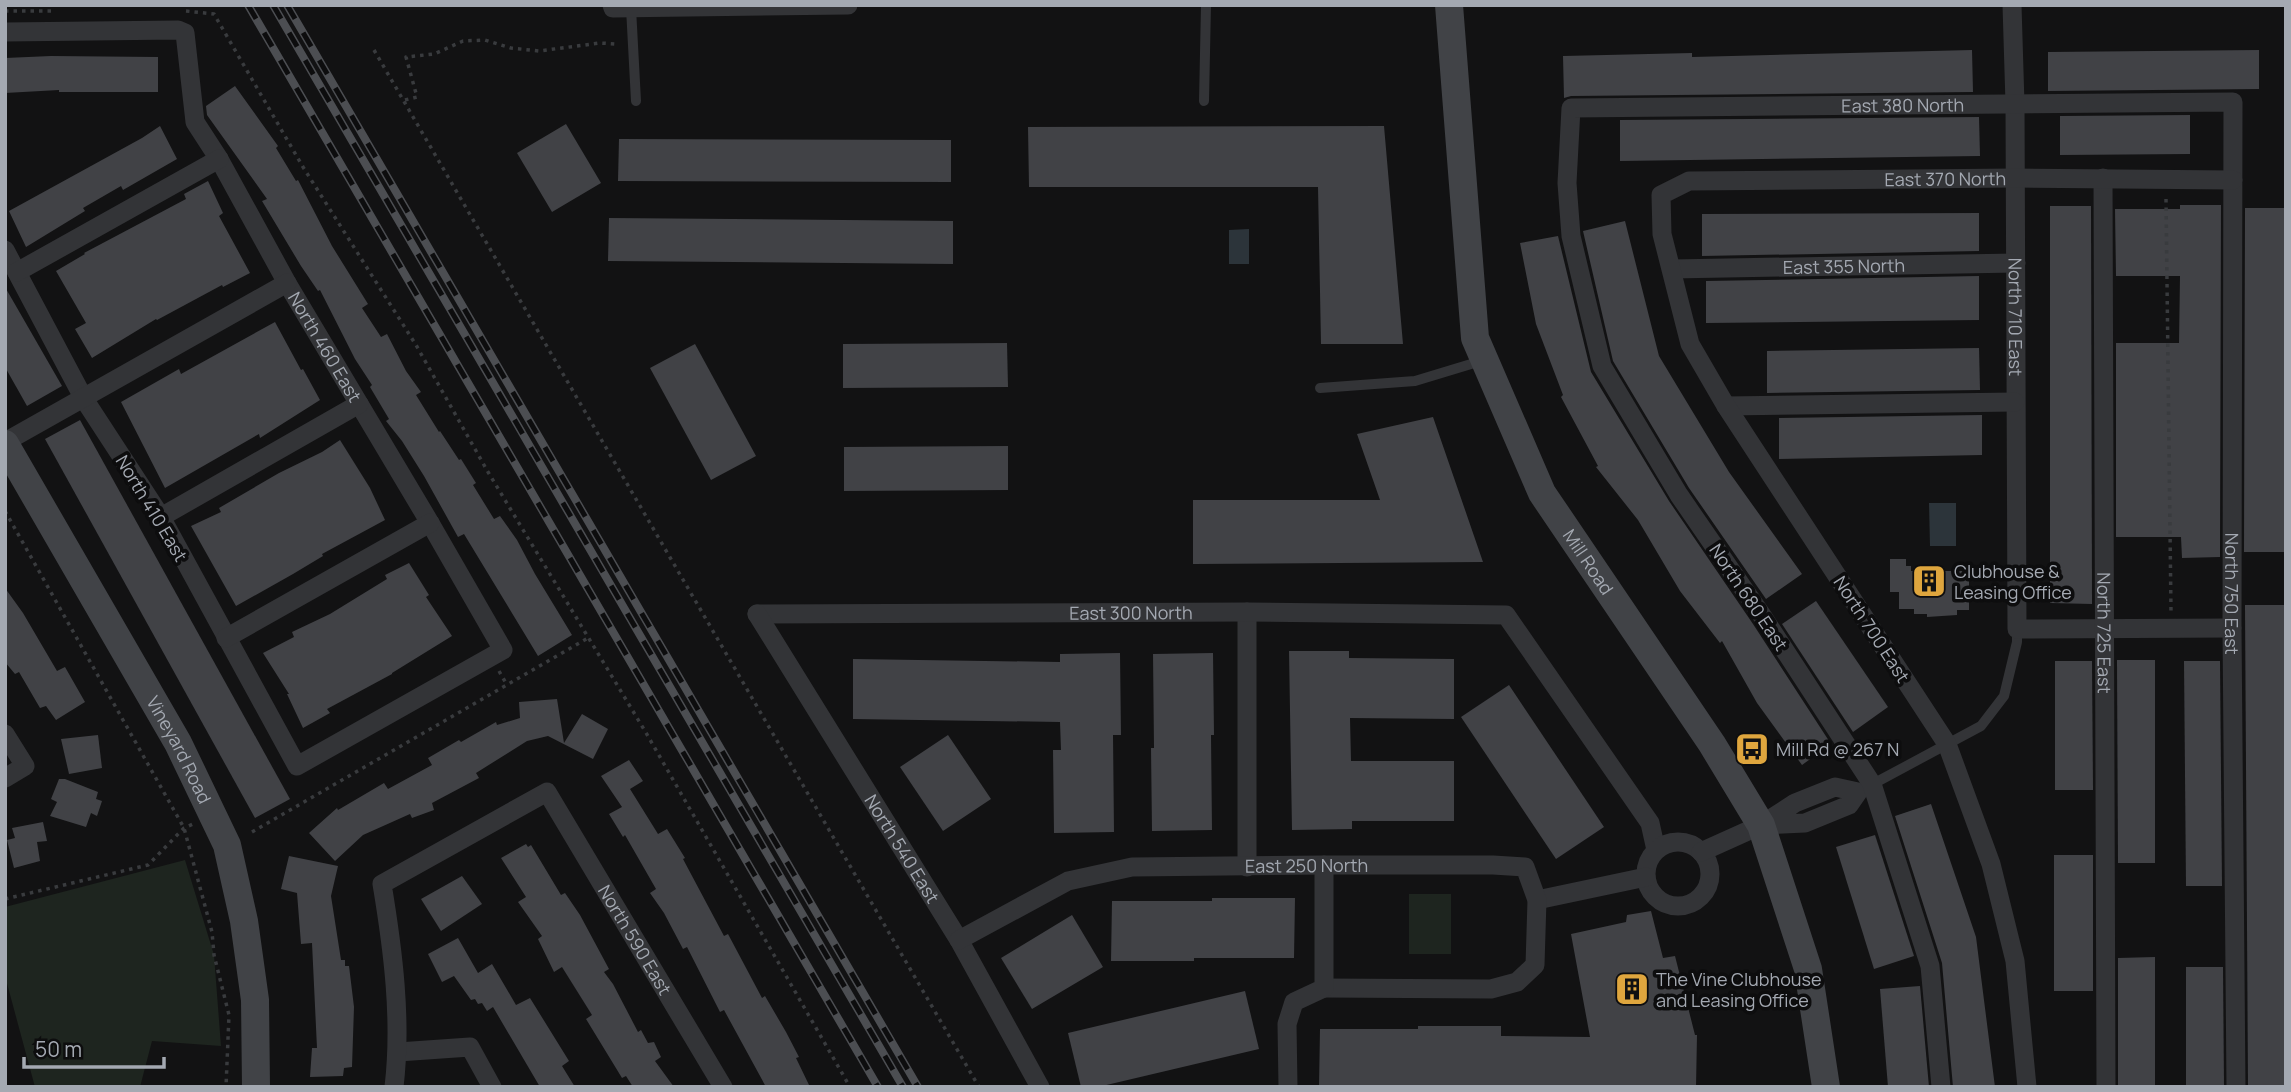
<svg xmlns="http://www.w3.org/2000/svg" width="2291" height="1092" font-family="Manrope,sans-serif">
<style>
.green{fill:#1e251f}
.water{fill:#2c343a}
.building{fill:#414246}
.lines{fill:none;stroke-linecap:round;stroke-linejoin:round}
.path{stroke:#393b3e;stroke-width:3.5;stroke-dasharray:3.5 5;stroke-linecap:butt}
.lane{stroke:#333437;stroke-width:10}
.street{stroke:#333437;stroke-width:19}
.secondary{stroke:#414347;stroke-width:28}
.rail-casing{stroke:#4c4e52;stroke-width:8}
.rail{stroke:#0d0d0e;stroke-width:5;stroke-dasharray:16;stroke-linecap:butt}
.labels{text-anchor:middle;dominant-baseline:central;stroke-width:7;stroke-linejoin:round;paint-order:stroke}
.street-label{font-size:18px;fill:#a4a9b2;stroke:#0d0d0e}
.poi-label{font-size:18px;fill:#a4a9b2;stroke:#0d0d0e;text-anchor:start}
</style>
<rect width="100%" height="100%" fill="#121213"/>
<!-- green -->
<g class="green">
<path d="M185,860l29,95 7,91 -69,-5 -12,46h-105l-30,-111v-69z"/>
<rect x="1409" y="894" width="42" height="60"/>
</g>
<!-- water -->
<g class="water">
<path d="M1249,229v35h-20v-34z"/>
<path d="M1929,503h27v43h-26z"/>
</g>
<!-- building -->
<g class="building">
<path d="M1972,50l1,42 -402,4 -7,2 -1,-42 129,-3v4z"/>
<path d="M2259,50v39l-211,2v-39z"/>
<path d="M51,56l107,1v35h-99v-2l-54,3v-35z"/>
<path d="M235,86l43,60 -2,2 20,33 2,-1 34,66 36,58 -6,4 19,29 6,-3 19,37 15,21 -5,3 23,37 1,-1 19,29 2,-1 15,24 -3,2 21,34 6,-3 17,24 18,34 37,61 -34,21 -74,-122 -6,3 -34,-61 -22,-35 -16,-20 3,-2 -19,-32 2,-2 -17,-26 -35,-69 -2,1 -17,-25 -39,-65 5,-2 -60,-84 -1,-9z"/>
<path d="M2190,115v39l-130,1v-39z"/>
<path d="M1979,117l1,39 -360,5v-41z"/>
<path d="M566,124l35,59 -49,29 -35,-59z"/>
<path d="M160,126l17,33 -54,31 -2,-4 -38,22 2,3 -59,36 -17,-36 133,-73z"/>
<path d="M1384,126l19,218h-82l-3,-157h-289l-1,-60z"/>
<path d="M619,139l332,1v42l-333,-1z"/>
<path d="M208,181l15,32 -4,3 31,57 -27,14 -1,-2 -65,35 -1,-1 -64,39 -17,-29 11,-6 -30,-52 29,-17 -1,-1 102,-54 -2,-5z"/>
<path d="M2180,205h41l-1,352 -38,1 -1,-21h-65v-194h63l1,-67h-64l-1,-67h65z"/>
<path d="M2050,206h41l1,398 -42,-1z"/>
<path d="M2245,208h41v98h-2l2,246h-42z"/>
<path d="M1979,213v38l-277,5v-42z"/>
<path d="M609,218l344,3v43l-345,-3z"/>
<path d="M1625,221l34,135 70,116 73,102 -36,25 -77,-111 -76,-127 -30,-130z"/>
<path d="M1558,236l33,136 78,129 84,123 78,120 -29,21 -45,-62 -35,-62 -2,2 -40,-52 -42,-71 -42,-53 2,-1 -37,-69 2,-2 -27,-71 -16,-81z"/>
<path d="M1979,276v44l-273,3v-42z"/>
<path d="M5,287l57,99 -35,20 -22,-39z"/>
<path d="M275,322l26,48 2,-1 17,31 -60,38 -1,-4 -94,54 -44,-86 58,-33 2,5z"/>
<path d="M1007,343l1,44 -165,1v-44z"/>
<path d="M695,344l61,112 -45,24 -61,-112z"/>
<path d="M1979,348l1,42 -213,3v-42z"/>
<path d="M1982,415v40l-203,4v-41z"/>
<path d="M1433,417l50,145 -290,2v-64h187l-23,-66z"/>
<path d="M80,420l210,379 -35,19 -210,-379z"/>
<path d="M340,440l30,48 15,32 -63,34 1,2 -30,18 -57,32 -45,-80 30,-14 -2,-4 60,-35 43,-21z"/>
<path d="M1008,446v44l-164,1v-44z"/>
<path d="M1890,559h16v7h5v5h58v39h-12v5l-30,2v-3h-13v-5h-15v-17h-9z"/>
<path d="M409,563l20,32 -3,2 26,39 -60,37v1l-65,35 3,4 -27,15 -16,-34h2l-26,-41 31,-16 -2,-5 38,-18 57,-35 -2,-4z"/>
<path d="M5,588l18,25 34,58 8,-4 20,35 -29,18 -10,-14 -6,2 -21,-36 -4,2 -10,-12z"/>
<path d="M1816,601l72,106 -35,25 -71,-108z"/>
<path d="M2245,605h39l1,482h-37z"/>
<path d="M1289,651h60v7l105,1v60l-104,-1 1,43h103v60h-102v8l-60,1z"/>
<path d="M1120,653l1,82h-8l1,97 -60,1 -1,-83h8l-1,-28 -207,-3v-60l207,3v-8z"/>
<path d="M1213,653l1,82h-3l1,95 -60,1 -1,-83h3l-1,-94z"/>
<path d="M2117,660h38v203h-37z"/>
<path d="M2055,661h37l1,129h-38z"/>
<path d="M2184,661h36l2,225h-36z"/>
<path d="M1509,685l95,142 -48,32 -95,-142z"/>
<path d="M557,699l7,44 18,-29 26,15 -15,30 -45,-23 -21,5 -51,32 3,5 -47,25 2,7 -22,8 -2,-4 -47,21 -28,26 -26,-28 28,-25 1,2 46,-27 4,6 44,-24 -4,-7 31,-18 2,2 35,-20 1,3 23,-7 -1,-16z"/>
<path d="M98,735l4,33 -33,6 -8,-35z"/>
<path d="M948,735l43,64 -48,32 -43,-64z"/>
<path d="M629,760l14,21 -13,8 28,45 9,-5 18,29 -2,1 41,77 4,-2 34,64 3,-2 21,36 13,25 -3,1 14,29h-44l-42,-77 -4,2 -33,-65 -4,2 -19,-36 -14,-20 6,-4 -31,-54 -2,2 -14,-23 13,-7 -21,-31z"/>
<path d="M59,779h6l33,13 -2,7 6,2 -5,15 -6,-3 -5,14 -36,-11 7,-14 -6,-3z"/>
<path d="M1931,804l45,133 19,150h-42l-11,-124 -47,-147z"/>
<path d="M43,822l4,19 -10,1 3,19 -26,7 -7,-28 8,-2 -3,-10z"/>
<path d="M1875,835l39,121 -40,13 -38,-122z"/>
<path d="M526,844l2,3 3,-2 30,50 4,-2 15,22 29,54 -5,3 9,12 25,48 3,-2 7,13 6,-1 7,15 -6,4 19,26h-41l-7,-11 -4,2 -36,-59 6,-4 -30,-48 -8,5 -16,-33 4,-3 -24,-34 8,-5 -25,-39z"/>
<rect x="2054" y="855" width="39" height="136"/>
<path d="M289,856l49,10 -7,30 10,64h4v6h4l5,41 -2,60 -8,1 -1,8 -33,1 2,-29h5l-5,-105 -11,1 -4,-51 -16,-4z"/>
<path d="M462,876l20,28 -41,27 -20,-32z"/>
<path d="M1212,898h83l-1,60h-100v3h-83l1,-60h100z"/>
<path d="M1651,911l12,47 12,-2 20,79h2l-1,52h-377l1,-58h98v-3h83v10l89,1 -19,-103 55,-12 1,-7z"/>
<path d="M1072,915l31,52 -71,42 -31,-51z"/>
<path d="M458,938l20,35 14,-9 24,41 14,-7 39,63 -7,5 13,21h-35l-47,-80 -6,4 -5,-8 -4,1 -3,-5 -4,1 -17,-24 -12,6 -14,-28z"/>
<path d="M2155,957v129h-37v-128z"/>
<path d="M2186,967h37l1,120h-38z"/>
<path d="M1920,986l9,101h-41l-8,-98z"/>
<path d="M1245,991l14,58 -161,38h-17l-13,-54z"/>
</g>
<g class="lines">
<!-- path -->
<g class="path">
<path d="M5,11h51"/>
<path d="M186,11l28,3 89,153 113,178 72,127 157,259 205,356"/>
<path d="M374,50l605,1037"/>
<path d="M405,100l12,-3 -11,-40 28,-3 29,-13 22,-1 26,8 28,3 61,-8 16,1"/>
<path d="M2166,199l5,412"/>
<path d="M5,511l179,317 28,104 2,23 15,60 -3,72"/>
<path d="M499,671l8,14"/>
<path d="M252,832l336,-194"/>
<path d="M5,899l143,-34 36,-37 9,-4"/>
</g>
<!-- lane -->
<g class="lane">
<path d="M631,8l5,93"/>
<path d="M1204,101l2,-96"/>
<path d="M1320,388l95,-7 66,-20"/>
<path d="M1871,785l110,-59 23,-30 13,-54v-13"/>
</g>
<!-- street -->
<g class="street">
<path d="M612,5l1,3 235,-3"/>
<path id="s1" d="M2012,5l3,99 2,525 215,-1"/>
<path id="s2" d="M5,32l173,-2 7,3 10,89 24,37 68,124 143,240 73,127 -206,116 -136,-249 -77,-118 -79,-149"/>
<path id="s3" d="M2103,178l3,909"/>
<path id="s4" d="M1672,269l344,-6"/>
<path d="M17,272l202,-113"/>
<path d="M1726,406l289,-4"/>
<path d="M5,442l282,-159"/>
<path d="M161,517l198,-113"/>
<path d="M1247,612v255"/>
<path id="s5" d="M757,614l490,-2 259,3 144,208 6,27"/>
<path id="s6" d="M757,614l202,326 81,147"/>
<path d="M226,638l204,-115"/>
<path d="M5,734l20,32 -20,12"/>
<circle cx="1678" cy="874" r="32"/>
<path d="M1701,852l60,-27 34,-22 40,-16 23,5 -9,13 -44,18 -44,2"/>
<path d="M1537,900l109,-23"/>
<path id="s7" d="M959,940l109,-59 64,-14 192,-2h169l32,2 12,33 -2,65 -18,17 -26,7 -167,-1"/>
<path d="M398,1052l72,-5 22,40"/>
<path id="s8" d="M394,1087c8,-67 -1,-137 -12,-203l165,-92 176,295"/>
<path d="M1288,1087l-1,-63 7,-22 30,-14v-123"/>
<path id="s9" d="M1941,1087l-11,-121 -58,-182 -109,-167 -84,-122 -77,-129 -31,-130 -4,-53 4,-75 662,-6 -1,526 4,459"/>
<path id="s10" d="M2027,1087l-12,-126 -24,-97 -44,-120 -221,-338 -36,-62 -28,-110 -1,-39 28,-14 326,-3 218,2"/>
</g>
<!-- secondary -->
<g class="secondary">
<path id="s11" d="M1449,5l26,333 67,155 170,251 49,81 47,144 18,118"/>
<path id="s12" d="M5,444l173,299 49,102 17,76 11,79 1,87"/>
</g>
<!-- rail casing -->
<g class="rail-casing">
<g id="rail">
<path d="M248,5l630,1082"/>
<path d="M273,5l630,1082"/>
<path d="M287,5l631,1082"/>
</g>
</g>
<!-- rail -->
<use href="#rail" class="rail"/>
</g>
<!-- icons -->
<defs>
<g id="building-square" transform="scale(1.75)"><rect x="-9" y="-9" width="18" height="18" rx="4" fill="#dfa63e" stroke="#0d0d0e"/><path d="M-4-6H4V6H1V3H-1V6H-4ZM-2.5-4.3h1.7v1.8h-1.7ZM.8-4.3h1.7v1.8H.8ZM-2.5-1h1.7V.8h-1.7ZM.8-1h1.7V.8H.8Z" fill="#111"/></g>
<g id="bus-square" transform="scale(1.75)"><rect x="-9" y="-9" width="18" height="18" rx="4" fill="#dfa63e" stroke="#0d0d0e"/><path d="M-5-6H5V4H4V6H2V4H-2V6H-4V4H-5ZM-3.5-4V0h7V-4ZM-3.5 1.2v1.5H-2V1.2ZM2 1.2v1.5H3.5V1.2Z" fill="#111"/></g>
</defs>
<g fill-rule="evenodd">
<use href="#building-square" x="1929" y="581"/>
<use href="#bus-square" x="1752" y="749"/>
<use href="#building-square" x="1632" y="989"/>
</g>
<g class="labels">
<!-- street labels -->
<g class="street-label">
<text stroke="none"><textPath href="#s9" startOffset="1404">East 380 North</textPath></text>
<text stroke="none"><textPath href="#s10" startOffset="1270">East 370 North</textPath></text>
<text stroke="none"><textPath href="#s4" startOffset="172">East 355 North</textPath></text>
<text stroke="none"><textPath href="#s1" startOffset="312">North 710 East</textPath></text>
<text stroke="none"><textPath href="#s2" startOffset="530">North 460 East</textPath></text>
<text transform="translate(152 508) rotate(59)">North 410 East</text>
<text stroke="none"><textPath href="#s11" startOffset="586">Mill Road</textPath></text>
<text stroke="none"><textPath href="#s9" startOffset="2226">North 750 East</textPath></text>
<text transform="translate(1749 597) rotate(56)">North 680 East</text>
<text stroke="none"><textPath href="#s5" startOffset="374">East 300 North</textPath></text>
<text transform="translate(1872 629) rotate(57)">North 700 East</text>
<text stroke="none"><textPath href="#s3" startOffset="455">North 725 East</textPath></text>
<text stroke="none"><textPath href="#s12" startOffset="352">Vineyard Road</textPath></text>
<text stroke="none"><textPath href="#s6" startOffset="276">North 540 East</textPath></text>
<text stroke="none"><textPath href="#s7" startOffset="364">East 250 North</textPath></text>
<text stroke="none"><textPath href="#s8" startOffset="565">North 590 East</textPath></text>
</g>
<!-- poi labels -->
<g class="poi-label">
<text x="1954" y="571">Clubhouse &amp;<tspan x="1954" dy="21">Leasing Office</tspan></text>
<text x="1776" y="749">Mill Rd @ 267 N</text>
<text x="1656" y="979">The Vine Clubhouse<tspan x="1656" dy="21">and Leasing Office</tspan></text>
</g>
</g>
<!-- border -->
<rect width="2291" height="1092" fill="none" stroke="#a4a9b2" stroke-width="14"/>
<!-- scale -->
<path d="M24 1057v10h140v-10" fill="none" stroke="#a4a9b2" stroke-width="3.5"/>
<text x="35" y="1057" font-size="21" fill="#a4a9b2" stroke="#0d0d0e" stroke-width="5" paint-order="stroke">50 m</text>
</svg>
